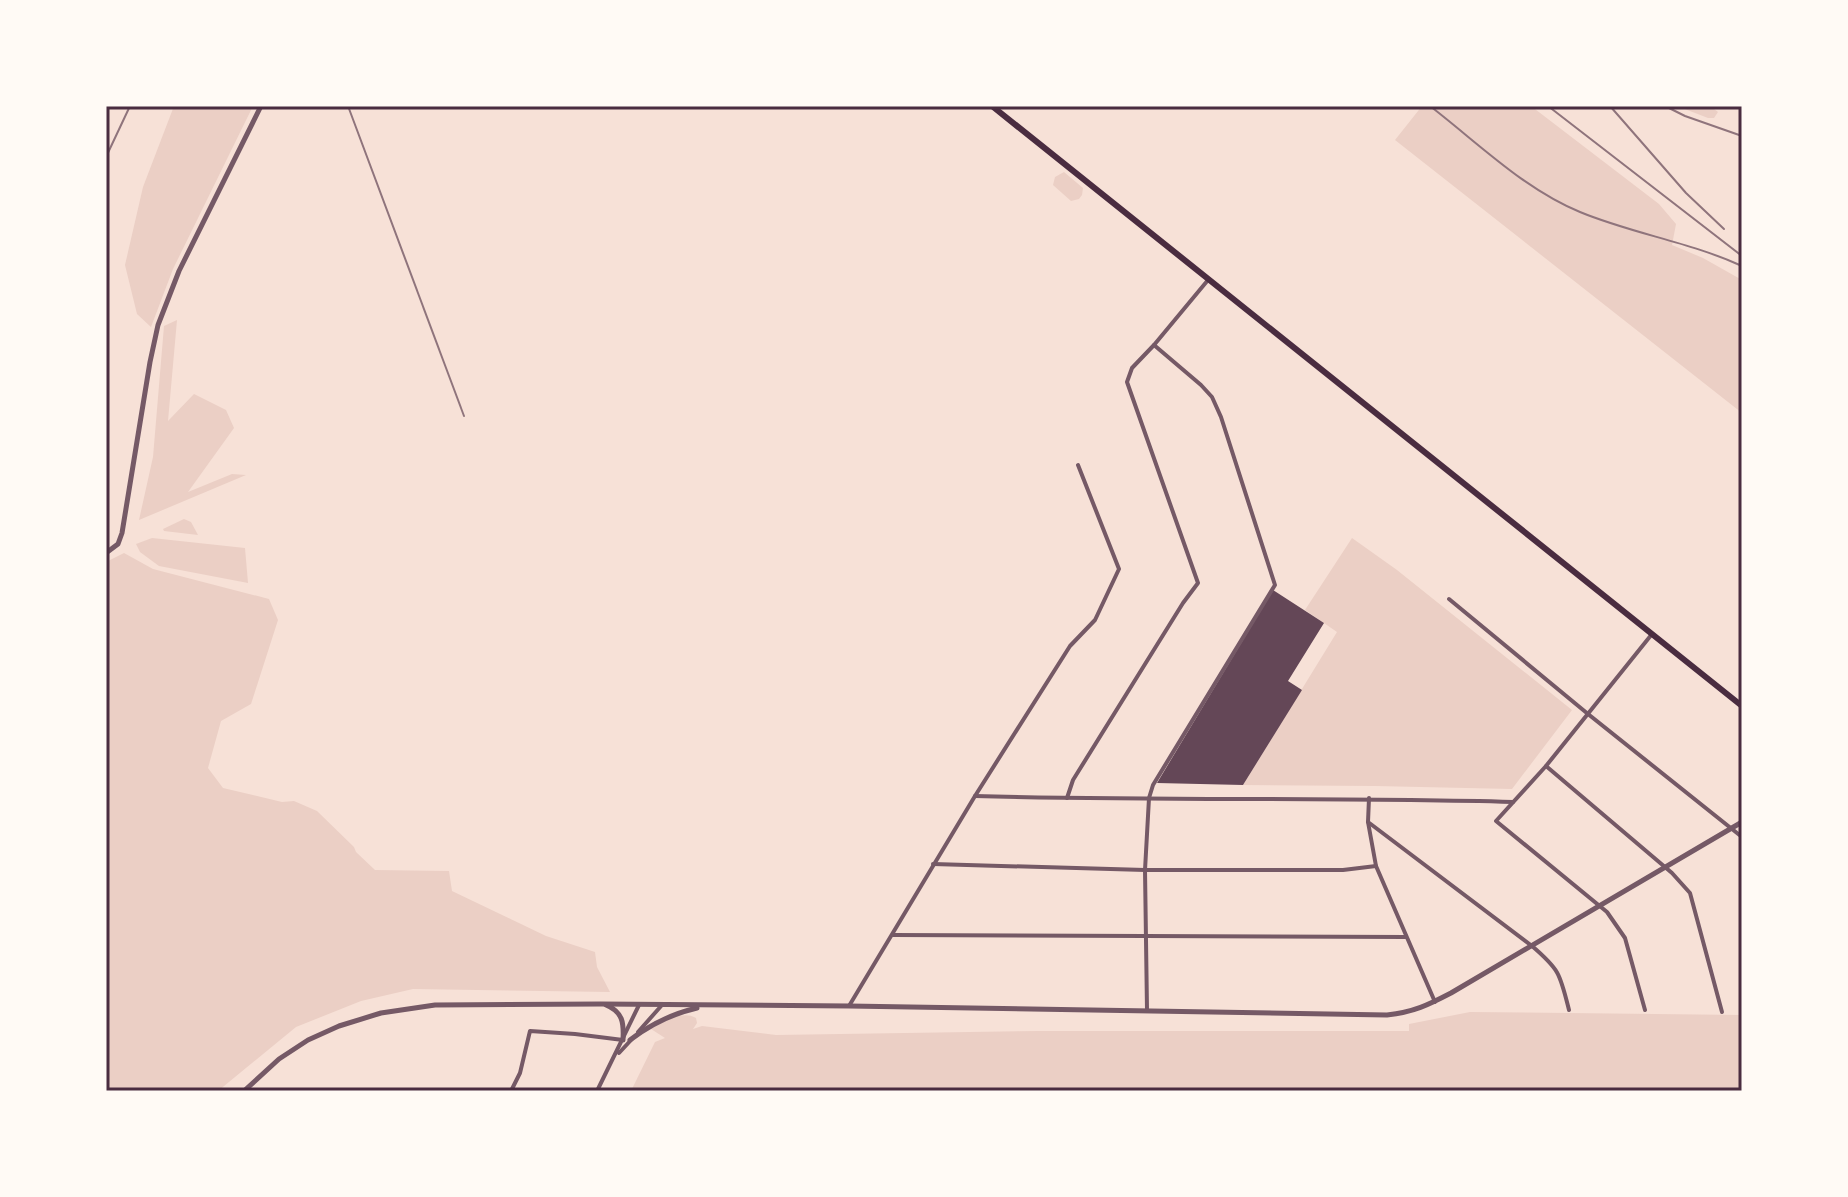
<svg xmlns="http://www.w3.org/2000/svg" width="1848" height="1197" font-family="Roboto,sans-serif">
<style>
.green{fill:#ebcfc5}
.building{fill:#644757}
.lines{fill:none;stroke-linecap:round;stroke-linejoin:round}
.minor{stroke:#755966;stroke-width:4}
.tertiary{stroke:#755966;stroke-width:5}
.primary{stroke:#4a2c40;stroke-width:6}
.rail{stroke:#8f747c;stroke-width:2}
.neatline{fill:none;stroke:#4a2c40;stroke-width:3}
</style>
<rect width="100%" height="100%" fill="#f7e1d7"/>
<!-- green -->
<g class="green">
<path d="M174,106h79l-80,163 -22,58 -14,-13 -12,-49 18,-78z"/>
<path d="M1422,106h109l128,98 17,20 -4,21 31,13 39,22v133l-347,-273z"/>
<path d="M1677,106h33l8,6 -4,6h-6z"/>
<path d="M1064,172l19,16 -1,7 -3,4 -8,2 -18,-16 2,-8z"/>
<path d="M177,320l-9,101 26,-27 32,16 8,18 -46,64 44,-18 14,1 -107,45 14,-63 11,-131z"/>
<path d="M184,519l7,3 7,13 -34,-4 -1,-2z"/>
<path d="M152,538l93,10 3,35 -89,-17 -19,-14 -4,-8z"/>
<path d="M1352,538l45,32 175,140 -60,79 -137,-3 -132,-1 94,-153 -32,-22z"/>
<path d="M124,553l29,16 116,30 9,21 -27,84 -30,17 -13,47 15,20 59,14 12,-1 23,10 37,36 2,5 19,18 74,1 3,20 94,45 49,16 2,15 13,25 -197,-3 -52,12 -65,26 -78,64h-112v-529z"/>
<path d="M1470,1012l272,3v76h-1111l24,-49 10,-4 -14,-9c13,-7 30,-19 45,-11l1,5 -4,6 9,-3 74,9 264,-4h369v-7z"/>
</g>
<!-- building -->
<path class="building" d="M1273,590l51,33 -36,58 14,9 -59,95 -86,-2z"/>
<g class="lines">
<!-- minor -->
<g class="minor">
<path d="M1449,599l139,115 154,123"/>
<path d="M1546,766l126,107 18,20 32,119"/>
<path d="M975,796c179,5 358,1 538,6"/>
<path d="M1067,798l6,-18 110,-177 15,-20 -71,-201 5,-14 22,-23 54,-65"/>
<path d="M1369,798l-1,24 8,44 59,136"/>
<path d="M1368,822l164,124c28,24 28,28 37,64"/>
<path d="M933,864l212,6h198l33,-4"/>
<path d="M893,935l513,2"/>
<path d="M849,1006l126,-210 95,-150 25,-26 24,-51 -41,-104"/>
<path d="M1147,1010l-2,-140 4,-72 4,-13 122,-200 -54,-168 -9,-20 -11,-12 -47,-40"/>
<path d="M1645,1010l-20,-72 -18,-26 -111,-91 50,-55 106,-132"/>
<path d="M638,1032l24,-27"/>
<path d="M619,1053l13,-14"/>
<path d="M511,1091l9,-18 10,-42 45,3 48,6"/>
<path d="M597,1091l42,-86"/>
</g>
<!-- tertiary -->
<g class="tertiary">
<path d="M106,553l12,-9 4,-11 28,-171 8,-37 21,-54 82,-165"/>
<path d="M606,1005c17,7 18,18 17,35"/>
<path d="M630,1040c21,-16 41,-26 67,-32"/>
<path d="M244,1091l35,-32 29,-19 31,-14 42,-13 54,-8 166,-1 248,2 538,9c27,-3 41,-10 64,-22l291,-171"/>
</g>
<!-- primary -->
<path class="primary" d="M992,106l750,600"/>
<!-- rail -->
<g class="rail">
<path d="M348,106l116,310"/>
<path d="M1430,106c48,37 94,83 150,106 53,22 110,30 162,54"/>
<path d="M1548,106l194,150"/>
<path d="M1610,106l76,87 38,36"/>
<path d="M1665,106l20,10 57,20"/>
<path d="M106,157l24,-51"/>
</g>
</g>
<!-- border -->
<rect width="1848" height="1197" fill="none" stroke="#fffaf5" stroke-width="216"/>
<rect x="108" y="108" width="1632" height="981" class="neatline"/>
</svg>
